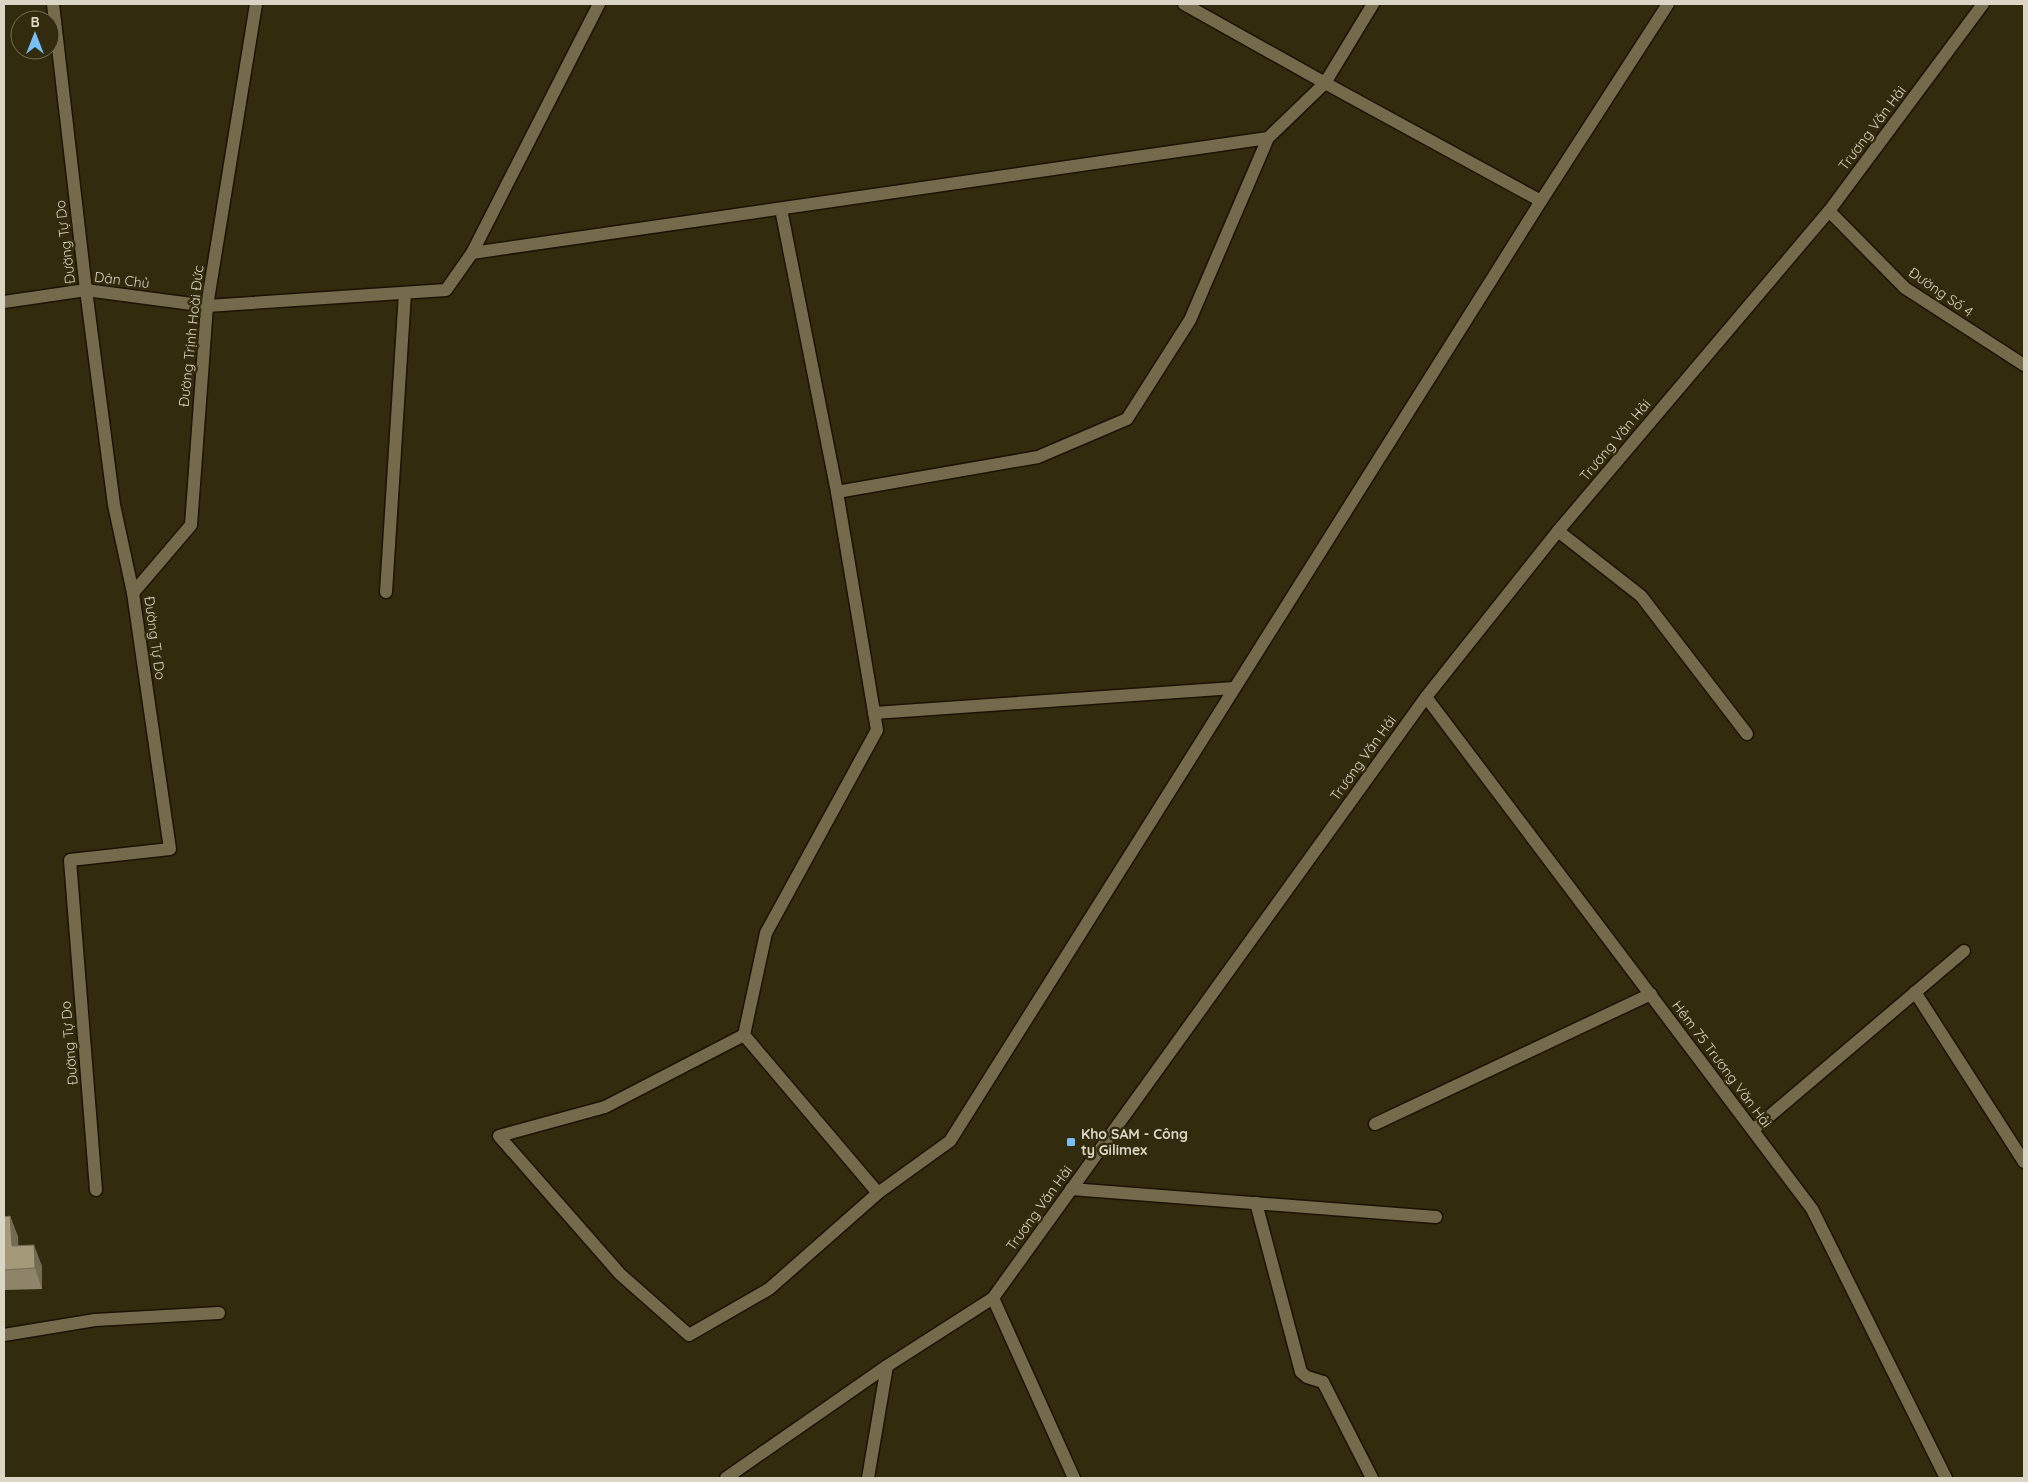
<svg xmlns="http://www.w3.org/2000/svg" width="2028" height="1482" font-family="Quicksand,sans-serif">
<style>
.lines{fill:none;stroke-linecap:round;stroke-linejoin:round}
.service-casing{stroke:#1b1300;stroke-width:15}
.minor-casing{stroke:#1b1300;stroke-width:15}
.tertiary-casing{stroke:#1b1300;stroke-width:15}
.service{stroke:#746b4d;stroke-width:12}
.minor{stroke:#746b4d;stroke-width:12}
.tertiary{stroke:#746b4d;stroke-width:12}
.wall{fill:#8d8469}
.shaded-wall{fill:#736c55}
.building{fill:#a49a7a;stroke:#736c55}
.poi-dot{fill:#76c0f7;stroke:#332b0e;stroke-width:2}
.labels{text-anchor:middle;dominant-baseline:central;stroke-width:5;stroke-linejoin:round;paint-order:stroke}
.street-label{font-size:14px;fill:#dbd5c5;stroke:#332b0e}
.poi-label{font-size:14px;font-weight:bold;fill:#dbd5c5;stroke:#332b0e;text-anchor:start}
</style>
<rect width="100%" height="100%" fill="#332b0e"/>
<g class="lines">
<!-- service casing -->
<g class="service-casing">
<g id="service">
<path d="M1184,4l141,79 216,118"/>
<path d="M781,209l56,283"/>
<path d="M472,253l796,-115 57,-55 48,-79"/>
<path d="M207,306l239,-16 26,-37 127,-249"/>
<path d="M1558,531l83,65 106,138"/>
<path d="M386,592l19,-299"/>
<path d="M874,713l360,-25"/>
<path d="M744,1035l-139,72 -106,29 121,138 69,61 80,-46 109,-96 72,-52 591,-940 127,-197"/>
<path d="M1071,1189l365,28"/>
<path d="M878,1193l-134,-158 22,-102 111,-203 -40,-238 201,-35 89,-38 63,-99 78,-182"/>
<path d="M1256,1203l45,169 6,5 16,5"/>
<path d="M993,1298l81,180"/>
</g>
</g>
<!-- minor casing -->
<g class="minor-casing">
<g id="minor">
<path d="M53,4l33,286 28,215 19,88 37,256 -100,11 26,330"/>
<path d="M1829,211l76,77 119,77"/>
<path d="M4,302l82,-12 121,16"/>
<path d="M133,593l58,-68 16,-219 49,-302"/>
<path d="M1426,697l386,512 134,269"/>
<path d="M1915,992l109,170"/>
<path d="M1375,1124l276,-130"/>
<path d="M1753,1130l211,-179"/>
<path d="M4,1335l91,-15 124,-7"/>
<path d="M1323,1382l49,96"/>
<path d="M868,1478l19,-112"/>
</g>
</g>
<!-- tertiary casing -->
<g class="tertiary-casing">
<path id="tertiary" d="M726,1478l161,-112 106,-68 433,-601 132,-166 271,-320 154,-207"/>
</g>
<!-- service -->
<use href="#service" class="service"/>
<!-- minor -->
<use href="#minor" class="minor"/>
<!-- tertiary -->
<use href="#tertiary" class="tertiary"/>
</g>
<!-- wall -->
<path class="wall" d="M10,1216l8,21v9l24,20v23l-38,1v-73z"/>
<!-- shaded-wall -->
<g class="shaded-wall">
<path d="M10,1216l8,21 1,29 -7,-20z"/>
<path d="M34,1245l8,21v23l-7,-21z"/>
</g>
<!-- building -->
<path class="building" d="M10,1216l2,30 22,-1 1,23 -31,2v-53z"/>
<!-- markers -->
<rect class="poi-dot" x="1066" y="1137" width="10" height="10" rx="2.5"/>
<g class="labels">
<!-- street labels -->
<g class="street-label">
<text transform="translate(1872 128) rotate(-53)">Trương Văn Hải</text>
<text transform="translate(65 242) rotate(-97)">Đường Tự Do</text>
<text transform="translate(122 280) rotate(7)">Dân Chủ</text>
<text transform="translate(1941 292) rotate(35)">Đường Số 4</text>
<text transform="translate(191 336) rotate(-84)">Đường Trịnh Hoài Đức</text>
<text transform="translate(1615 440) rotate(-50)">Trương Văn Hải</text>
<text transform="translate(155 638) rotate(82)">Đường Tự Do</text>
<text transform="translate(1363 758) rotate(-54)">Trương Văn Hải</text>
<text transform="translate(69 1043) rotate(-95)">Đường Tự Do</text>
<text transform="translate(1722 1064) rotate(53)">Hẻm 75 Trương Văn Hải</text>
<text transform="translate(1039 1208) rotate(-54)">Trương Văn Hải</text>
</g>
<!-- poi labels -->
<g class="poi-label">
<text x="1081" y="1134">Kho SAM - Công<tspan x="1081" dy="16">ty Gilimex</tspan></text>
</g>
</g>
<!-- border -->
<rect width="2028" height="1482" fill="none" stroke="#dbd5c5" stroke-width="10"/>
<!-- north arrow -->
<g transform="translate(35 35)"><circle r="24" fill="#332b0e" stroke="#766f57"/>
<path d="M0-4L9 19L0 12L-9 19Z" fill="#76c0f7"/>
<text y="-8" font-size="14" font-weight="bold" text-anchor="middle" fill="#dbd5c5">B</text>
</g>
</svg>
